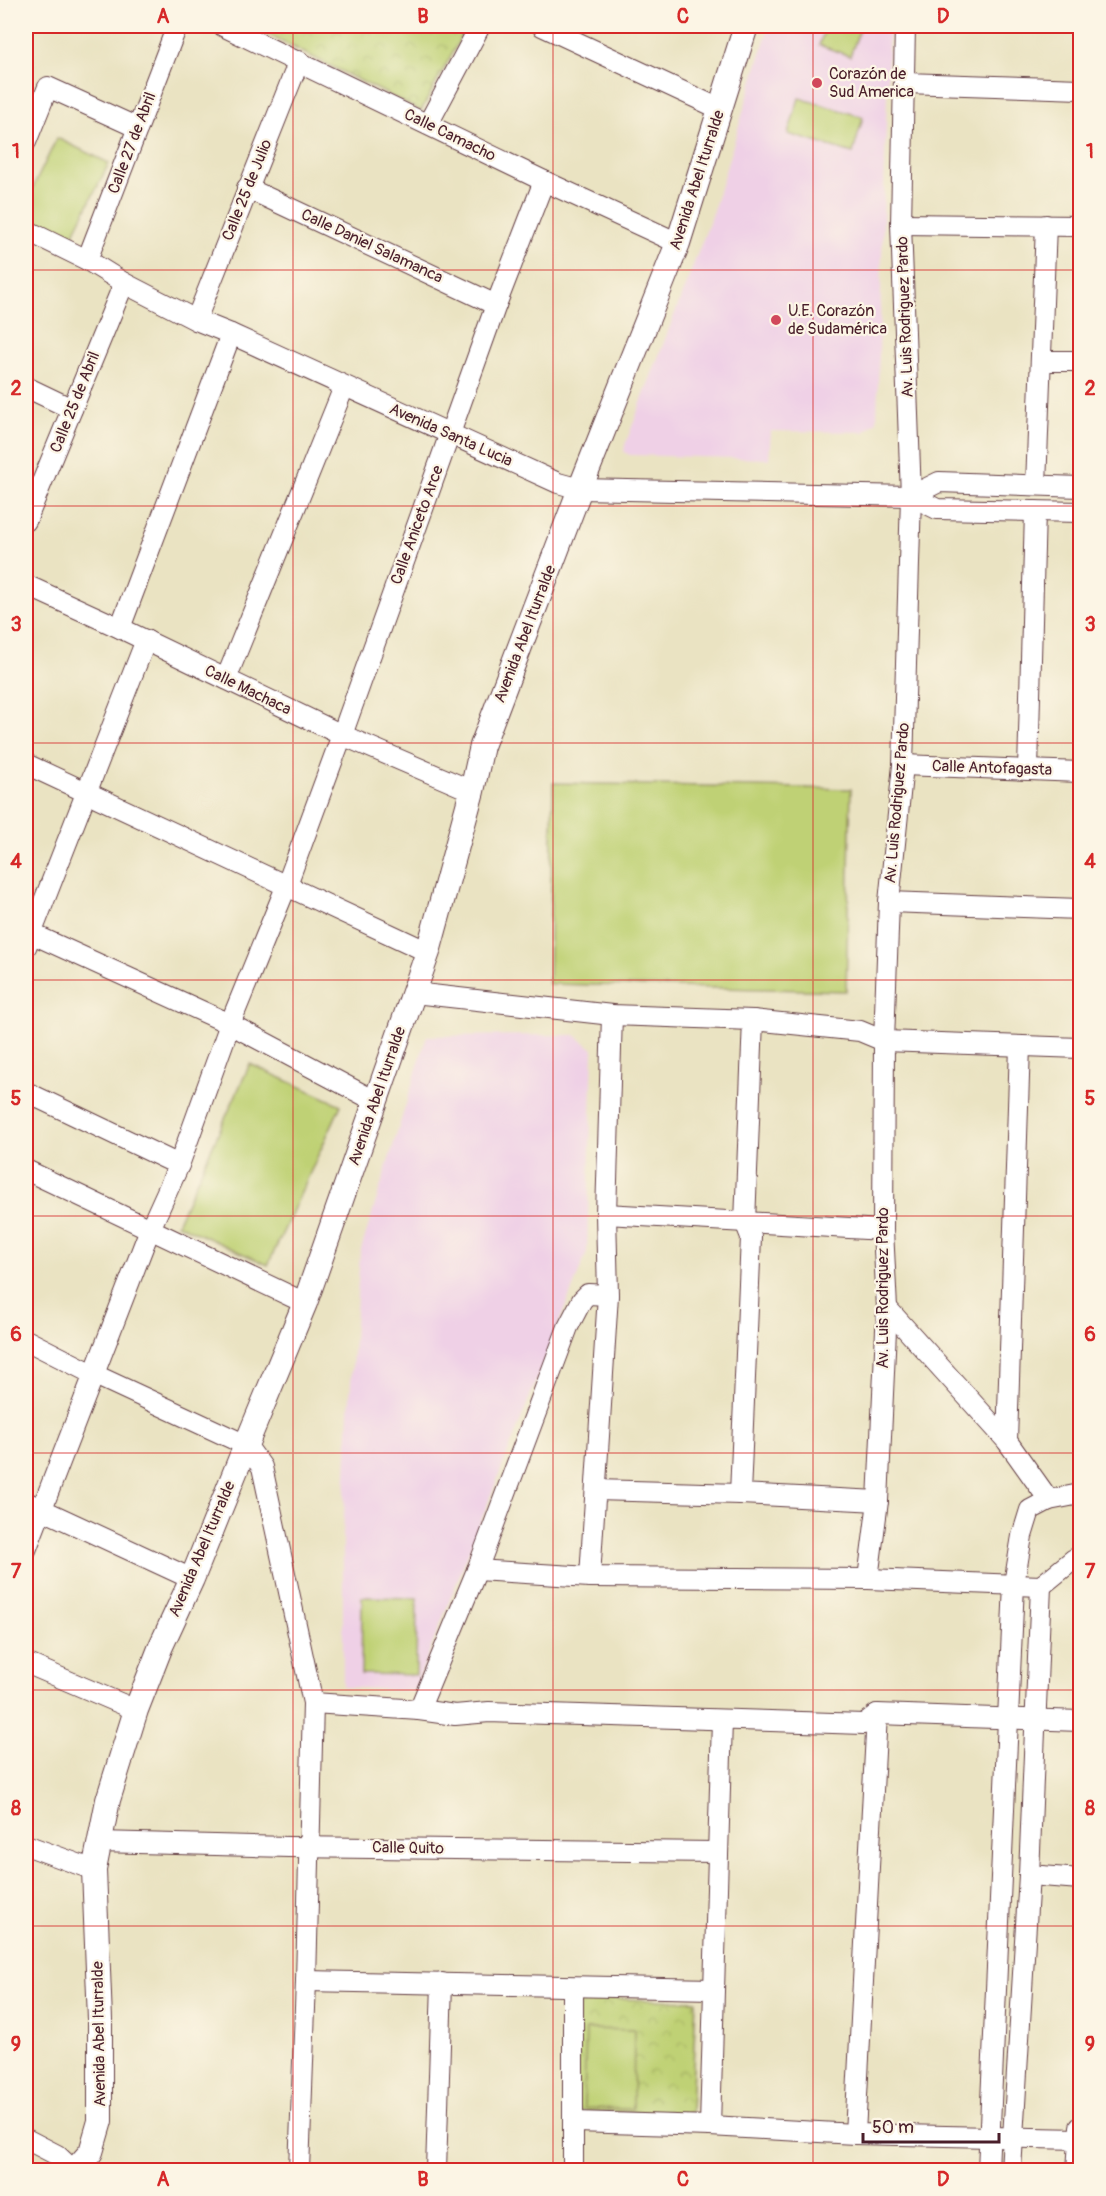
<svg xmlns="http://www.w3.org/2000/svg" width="1106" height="2196" font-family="Pangolin,sans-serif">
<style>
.built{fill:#efd0e6}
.park{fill:url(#park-crowns);stroke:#847850;stroke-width:1.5}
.garden{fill:#bfd174;stroke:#847850;stroke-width:1.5}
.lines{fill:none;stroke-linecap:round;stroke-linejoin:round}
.minor-casing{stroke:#623c42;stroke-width:22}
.tertiary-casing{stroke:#623c42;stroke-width:26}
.minor{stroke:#fff;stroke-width:20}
.tertiary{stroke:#fff;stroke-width:24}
.grid{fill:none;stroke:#d62828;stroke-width:1.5;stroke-opacity:0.55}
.poi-dot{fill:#d1495b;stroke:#fcf5e5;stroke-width:2}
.labels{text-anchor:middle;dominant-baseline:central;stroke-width:4.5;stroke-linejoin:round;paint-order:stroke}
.poi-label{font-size:16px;fill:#4a1f2b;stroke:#fcf5e5;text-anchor:start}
.street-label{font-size:16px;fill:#4a1f2b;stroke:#fcf5e5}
.neatline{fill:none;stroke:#d62828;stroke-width:2}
.grid-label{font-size:20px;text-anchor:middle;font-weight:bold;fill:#d62828}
</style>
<defs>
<pattern id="park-crowns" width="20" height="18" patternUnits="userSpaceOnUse" patternTransform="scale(1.5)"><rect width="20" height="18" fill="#bfd174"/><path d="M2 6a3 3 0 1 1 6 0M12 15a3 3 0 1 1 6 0" fill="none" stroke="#a6b365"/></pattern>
</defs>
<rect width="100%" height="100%" fill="#fcf5e5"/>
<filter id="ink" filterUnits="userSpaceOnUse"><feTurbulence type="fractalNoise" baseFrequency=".0167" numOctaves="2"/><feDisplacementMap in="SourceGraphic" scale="12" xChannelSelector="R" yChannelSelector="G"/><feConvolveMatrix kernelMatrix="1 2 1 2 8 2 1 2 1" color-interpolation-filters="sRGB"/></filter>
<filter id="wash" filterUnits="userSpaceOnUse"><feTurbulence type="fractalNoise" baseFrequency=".008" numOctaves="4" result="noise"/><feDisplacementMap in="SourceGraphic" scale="24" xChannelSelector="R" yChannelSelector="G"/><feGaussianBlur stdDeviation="1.35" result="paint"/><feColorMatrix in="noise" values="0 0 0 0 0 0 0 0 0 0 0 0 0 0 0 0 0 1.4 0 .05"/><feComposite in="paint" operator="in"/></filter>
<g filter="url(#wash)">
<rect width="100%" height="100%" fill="#eae3c2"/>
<!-- built -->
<g class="built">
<path d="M769,26h120l-12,395 -13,11 -93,-1 -2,28 -139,-4 -6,-3 1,-7 86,-227z"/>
<path d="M575,1035l18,14 -6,203 -173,439 -71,-4v-151l6,-125 11,-158 67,-217z"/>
</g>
<!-- park -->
<g class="park">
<path d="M250,26h217l-46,85z"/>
<path d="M578,1998l118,3 -5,112 -116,-2z"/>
</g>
<!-- garden -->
<g class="garden">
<path d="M826,26h35l-11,30 -31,-11z"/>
<path d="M799,98l64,19 -10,36 -65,-19z"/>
<path d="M57,138l52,25 -38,76 -45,-23v-14z"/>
<path d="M553,783l298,6 -5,202 -297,-7z"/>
<path d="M250,1064l91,41 -73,160 -91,-41z"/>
<path d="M362,1597l55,1 -1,77 -55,-1z"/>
<path d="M586,2029l48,1 -1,79 -49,-1z"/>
</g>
</g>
<g filter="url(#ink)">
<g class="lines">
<!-- minor casing -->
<g class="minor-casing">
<g id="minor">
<path d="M223,26l321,155 134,62"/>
<path d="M542,26l178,83"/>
<path d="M905,83l175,6"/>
<path d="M428,124l52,-98"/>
<path d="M26,142l22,-55 90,41"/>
<path d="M247,188l249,117"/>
<path d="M901,224l179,2"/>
<path d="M26,230l61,30 37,23 72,37 35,14 327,149 22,6 331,7 26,13 143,3"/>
<path d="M87,260l90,-234"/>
<path d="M196,320l103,-259"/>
<path d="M1042,361h38"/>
<path d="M26,387l46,22"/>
<path d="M1036,485l10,-260"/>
<path d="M911,496l28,-14 141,5"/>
<path d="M26,521l98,-238"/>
<path d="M26,585l94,43 222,107 130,56"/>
<path d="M120,628l111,-294"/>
<path d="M226,679l118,-292"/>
<path d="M26,764l402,188"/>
<path d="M903,765l177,7"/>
<path d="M1028,770l7,-259"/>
<path d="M889,902l191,7"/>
<path d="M26,931l204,93 145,77"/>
<path d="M26,947l120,-307"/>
<path d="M414,993l198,22 141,5 107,11 24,10 196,7"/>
<path d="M26,1092l153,73"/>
<path d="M26,1170l279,133"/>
<path d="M606,1214l277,16"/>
<path d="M887,1308l120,133 42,59 31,-6"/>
<path d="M26,1340l67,34 153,71 16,22 51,236 -7,278 -7,189"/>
<path d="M1007,1441l13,-395"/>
<path d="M596,1490l144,4 138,7"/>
<path d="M740,1494l11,-257 -6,-15 8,-202"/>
<path d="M26,1502l166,77"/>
<path d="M26,1550l124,-321 29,-64 51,-141 56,-137 56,-152 154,-430 48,-124"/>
<path d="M477,1570l113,7 278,2 173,7 33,-27 6,1"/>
<path d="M590,1577l18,-282 -2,-81 6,-199"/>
<path d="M868,1579l10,-78 9,-193 -4,-78 1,-189 5,-139 14,-137 8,-269 -10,-272 4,-198"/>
<path d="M26,1663l110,47"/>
<path d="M313,1703l106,7 36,5 34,-3 375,12 13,-10 203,7"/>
<path d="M419,1710l58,-140 91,-243 14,-27 6,-6 20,1"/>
<path d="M99,1842l190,5 428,5"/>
<path d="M26,1845l68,25"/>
<path d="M1029,1875l51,4"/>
<path d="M306,1981l408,8"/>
<path d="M573,1987v183"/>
<path d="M575,2122l135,4 145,8 225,5"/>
<path d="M710,2126l12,-406"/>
<path d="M855,2134l22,-420"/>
<path d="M26,2139l31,16 16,15"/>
<path d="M436,2170l6,-187"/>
<path d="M988,2170l26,-586 8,-48 8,-26 19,-10"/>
<path d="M1011,2170l18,-295 12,-289"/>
<path d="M1077,2170l3,-43"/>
</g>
</g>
<!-- tertiary casing -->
<g class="tertiary-casing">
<path id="tertiary" d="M75,2170l16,-18 9,-31v-101l-6,-150 14,-70 28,-90 25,-64 31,-67 54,-134 59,-142 123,-351 44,-161 10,-45 98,-257 98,-246 68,-217"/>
</g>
<!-- minor -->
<use href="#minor" class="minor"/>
<!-- tertiary -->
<use href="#tertiary" class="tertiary"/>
</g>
</g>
<!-- grid -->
<path class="grid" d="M293,26v2144M553,26v2144M813,26v2144M26,270h1054M26,506h1054M26,743h1054M26,980h1054M26,1216h1054M26,1453h1054M26,1690h1054M26,1926h1054"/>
<!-- markers -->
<g class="poi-dot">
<circle cx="817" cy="83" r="6"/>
<circle cx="776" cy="320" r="6"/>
</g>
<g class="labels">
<!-- poi labels -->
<g class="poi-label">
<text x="829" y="74">Corazón de<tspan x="829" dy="18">Sud America</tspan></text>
<text x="788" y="311">U.E. Corazón<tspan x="788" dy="18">de Sudamérica</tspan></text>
</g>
<!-- street labels -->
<g class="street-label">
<text transform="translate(450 135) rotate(26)">Calle Camacho</text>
<text transform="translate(132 143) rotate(-69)">Calle 27 de Abril</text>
<text transform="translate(697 180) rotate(-72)">Avenida Abel Iturralde</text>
<text transform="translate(247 190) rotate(-68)">Calle 25 de Julio</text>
<text transform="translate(372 246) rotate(25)">Calle Daniel Salamanca</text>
<text transform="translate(905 317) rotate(-92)">Av. Luis Rodriguez Pardo</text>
<text transform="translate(75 402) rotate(-68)">Calle 25 de Abril</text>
<text transform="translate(451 435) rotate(24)">Avenida Santa Lucia</text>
<text transform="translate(417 525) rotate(-70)">Calle Aniceto Arce</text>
<text transform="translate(525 634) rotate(-69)">Avenida Abel Iturralde</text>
<text transform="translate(248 690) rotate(26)">Calle Machaca</text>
<text transform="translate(992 768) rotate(2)">Calle Antofagasta</text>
<text transform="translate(897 803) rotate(-85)">Av. Luis Rodriguez Pardo</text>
<text transform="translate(377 1096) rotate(-71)">Avenida Abel Iturralde</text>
<text transform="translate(883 1288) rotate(-90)">Av. Luis Rodriguez Pardo</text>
<text transform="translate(202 1549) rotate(-67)">Avenida Abel Iturralde</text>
<text transform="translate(408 1848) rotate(1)">Calle Quito</text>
<text transform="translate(99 2034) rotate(-91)">Avenida Abel Iturralde</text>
</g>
</g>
<!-- margin -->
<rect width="1106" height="2196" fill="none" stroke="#fcf5e5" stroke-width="66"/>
<!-- scale -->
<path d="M863 2133v9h136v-9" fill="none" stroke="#4a1f2b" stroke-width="3"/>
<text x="872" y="2133" font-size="18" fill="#4a1f2b" stroke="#fcf5e5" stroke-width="4.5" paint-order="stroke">50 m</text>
<rect x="33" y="33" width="1040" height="2130" class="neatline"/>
<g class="grid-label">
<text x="163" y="23">A</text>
<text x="423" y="23">B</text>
<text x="683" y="23">C</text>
<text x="943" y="23">D</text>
<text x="16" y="158">1</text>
<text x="1090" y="158">1</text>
<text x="16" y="395">2</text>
<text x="1090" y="395">2</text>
<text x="16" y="631">3</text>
<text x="1090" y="631">3</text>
<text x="16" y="868">4</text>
<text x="1090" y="868">4</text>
<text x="16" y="1105">5</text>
<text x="1090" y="1105">5</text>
<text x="16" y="1341">6</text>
<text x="1090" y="1341">6</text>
<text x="16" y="1578">7</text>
<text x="1090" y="1578">7</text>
<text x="16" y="1815">8</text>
<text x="1090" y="1815">8</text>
<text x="16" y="2051">9</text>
<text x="1090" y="2051">9</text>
<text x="163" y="2186">A</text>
<text x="423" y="2186">B</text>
<text x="683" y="2186">C</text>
<text x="943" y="2186">D</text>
</g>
</svg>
